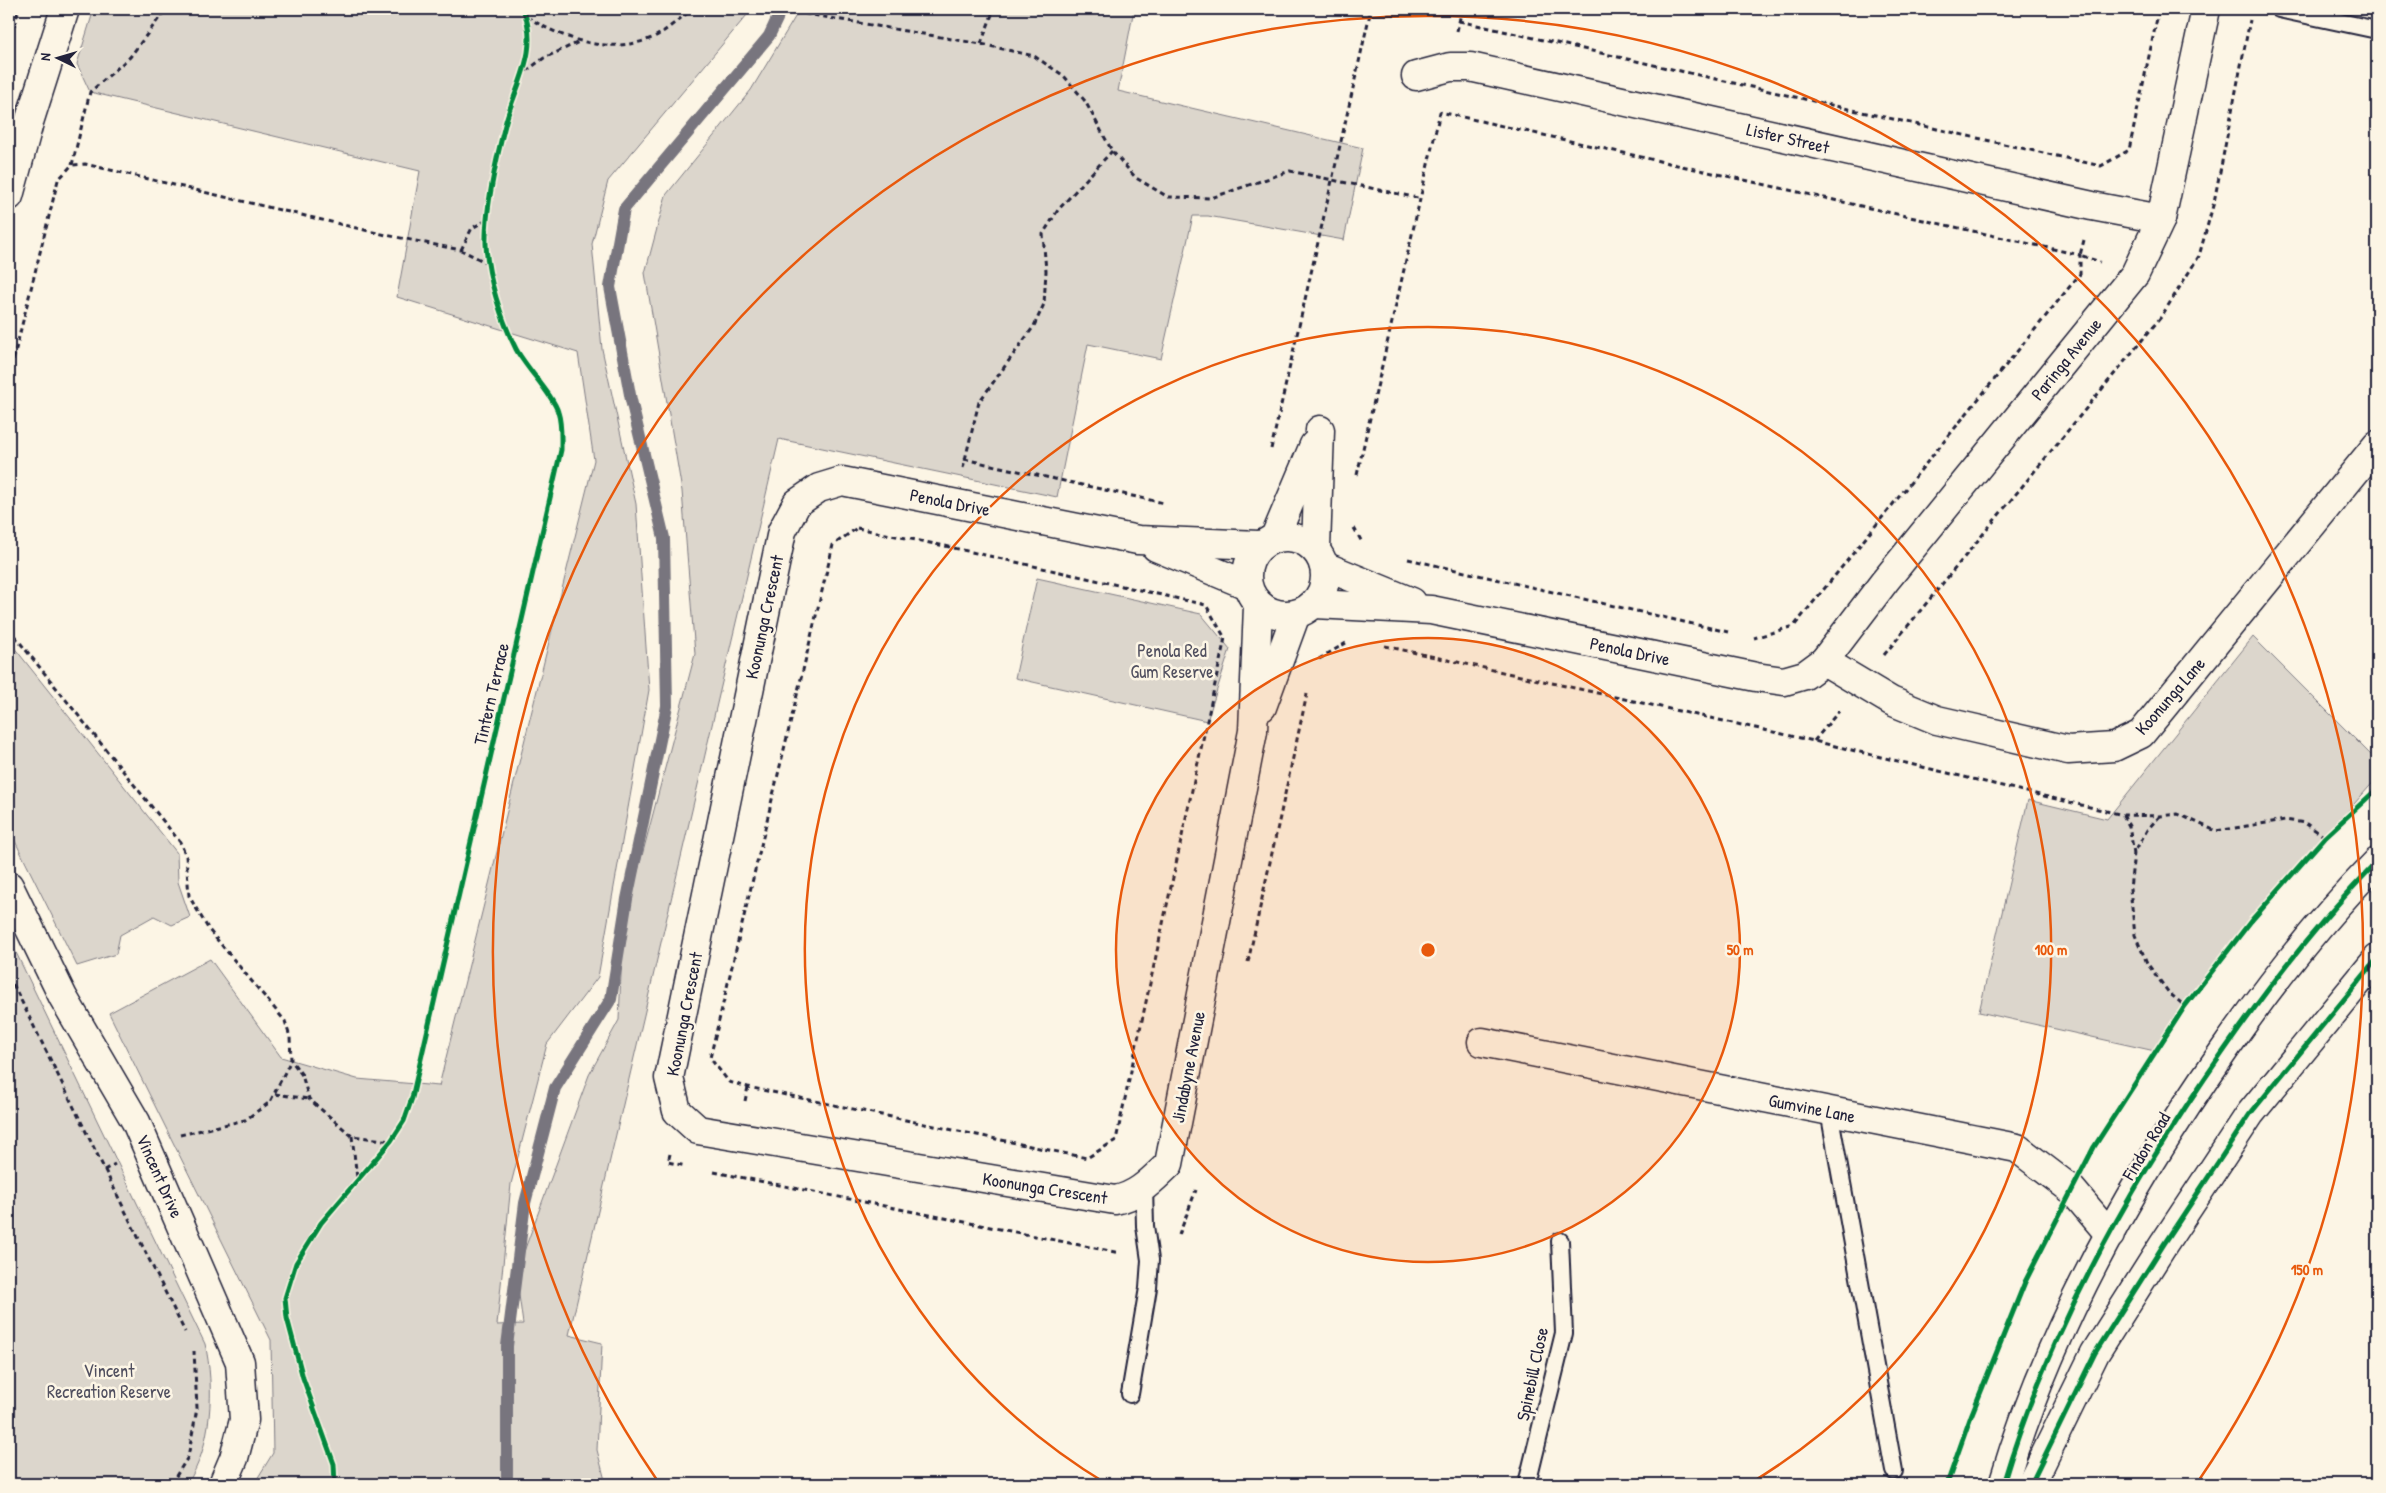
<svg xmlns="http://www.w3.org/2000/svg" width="2386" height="1493" font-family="'Patrick Hand',sans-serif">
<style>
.green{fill:#dcd6cc;stroke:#7f7c84}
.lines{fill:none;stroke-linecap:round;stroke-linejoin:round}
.stream{stroke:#78757e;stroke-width:12}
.lane-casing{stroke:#22223b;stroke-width:20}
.street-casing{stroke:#22223b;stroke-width:31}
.secondary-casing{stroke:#22223b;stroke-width:31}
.path{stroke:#22223b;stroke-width:3;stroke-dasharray:5 4;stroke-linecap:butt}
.lane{stroke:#fcf5e5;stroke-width:16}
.street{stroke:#fcf5e5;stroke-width:28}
.secondary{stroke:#fcf5e5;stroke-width:28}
.cycleway-casing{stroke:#fcf5e5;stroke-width:8}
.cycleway{stroke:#00873e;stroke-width:5}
.ring{fill:none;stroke:#e8590c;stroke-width:2.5}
.labels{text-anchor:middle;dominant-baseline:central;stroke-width:5;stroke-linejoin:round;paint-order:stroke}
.street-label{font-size:18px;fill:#22223b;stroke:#fcf5e5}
.park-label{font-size:18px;fill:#504f5f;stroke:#fcf5e5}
.centre{fill:#e8590c;stroke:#fcf5e5;stroke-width:2.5}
.ring-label{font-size:15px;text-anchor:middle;font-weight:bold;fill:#e8590c;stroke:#fcf5e5;stroke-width:5;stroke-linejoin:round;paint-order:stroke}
</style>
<rect width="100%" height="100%" fill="#fcf5e5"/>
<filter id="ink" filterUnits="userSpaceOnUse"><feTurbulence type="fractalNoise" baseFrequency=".02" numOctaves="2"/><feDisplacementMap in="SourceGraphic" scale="10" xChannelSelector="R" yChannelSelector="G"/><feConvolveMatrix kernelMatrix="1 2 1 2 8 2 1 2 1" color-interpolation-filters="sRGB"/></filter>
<g filter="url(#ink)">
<!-- green -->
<g class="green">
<path d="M94,9h658l-144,172 -16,63 10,105 34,155 13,186 -51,287 -51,67 -36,140 -14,141 26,-1 -7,-51 73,-198 30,-55 4,-92 72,-274 -13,-163 -37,-218 21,-78 85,-105 49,-81h334l-16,82 245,57 -19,92 -136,-24h-15l-32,143 -73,-15 -31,153 -278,-58 -210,896 33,8 -5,107 9,34h-352l19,-31 -2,-113 -162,-327 101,-54 71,98 76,22 82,7 155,-626 -16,-107 -181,-56 23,-126 -330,-79 -13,-28z"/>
<path d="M1037,578l164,36 29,35 -23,72 -192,-43z"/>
<path d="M2253,637l124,124v17l-109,123 -33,40 -80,110 -176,-39 49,-212 79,19z"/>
<path d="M9,641l168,212 1,29 12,35 -18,8 -18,-9 -34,19 -4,19 -39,12 -68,-137z"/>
<path d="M9,938l196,406c10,42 7,104 -18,140h-178z"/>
</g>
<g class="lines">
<!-- stream -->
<path class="stream" d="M507,1484v-138l18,-143 30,-115 56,-89 16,-100 40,-193 -3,-168 -33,-138 -21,-113 14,-78 145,-173 8,-17 2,-10"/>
<!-- lane casing -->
<g class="lane-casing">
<g id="lane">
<path d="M2279,9l98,21"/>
<path d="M1829,1111l65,360"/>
<path d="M1130,1394l18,-106 2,-28 -5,-34 -1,-39"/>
<path d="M1527,1484l37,-151 -4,-92"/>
</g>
</g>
<!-- street casing -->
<g class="street-casing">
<g id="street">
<path d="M1416,76l34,-9h20l622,139 69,13"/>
<path d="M9,196l21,-77 35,-110"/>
<circle cx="1286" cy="576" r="39"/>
<path d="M1275,537l39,-92"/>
<path d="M1156,547l91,38"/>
<path d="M1316,549l4,-119"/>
<path d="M1324,566l88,36"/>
<path d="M1315,604l116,6 325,67 28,4 21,-6 19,-14 61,-80 250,-307 26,-55 45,-210"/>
<path d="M1258,606l-5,125 -84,433c-17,16 -31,32 -54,36l-417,-70 -21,-19 -8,-33 113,-547 15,-28 22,-15 23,-7 296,59 121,5"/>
<path d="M1824,661l67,40 46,19 131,30 46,-3 27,-13 236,-289"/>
<path d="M1262,707l34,-93"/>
<path d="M9,886l54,111 73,125 104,240 4,58 -10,38 -11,26"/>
<path d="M1482,1042l535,106 55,42 38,45"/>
</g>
</g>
<!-- secondary casing -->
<g class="secondary-casing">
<g id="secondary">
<path d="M2003,1484c46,-154 130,-304 222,-435 46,-66 96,-130 152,-187"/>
<path d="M2031,1484l64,-131 69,-109 86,-130 127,-155"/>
</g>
</g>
<!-- path -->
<g class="path">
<path d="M778,9l203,35 53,12 30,20 21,25 27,50 24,27 32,19 43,1 79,-27 128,27"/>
<path d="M527,17c38,23 81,38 125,21 12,-5 29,-21 41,-29"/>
<path d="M1459,21l642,145 28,-16 30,-141"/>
<path d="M1457,31l5,-22"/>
<path d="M9,43l10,-34"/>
<path d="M981,44l13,-35"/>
<path d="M526,71l18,-13 35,-16"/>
<path d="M72,165l18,-73 40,-35 36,-48"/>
<path d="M2084,240l-4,15 20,7"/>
<path d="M461,250l11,-22 15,-8"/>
<path d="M9,377l49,-197 14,-15 13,-1 301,71 75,15 26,13"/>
<path d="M1271,449l100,-440"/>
<path d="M964,459l200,44"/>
<path d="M963,468l16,-66 55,-76 10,-22 2,-33 -3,-37 15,-24 54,-59"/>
<path d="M1357,475l83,-363 640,143v19l-286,352 -40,12"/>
<path d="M857,528l88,18 261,59 19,33 -109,502 -29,18 -339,-71 -19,-5 -19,-24 123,-513z"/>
<path d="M1354,528l8,14"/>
<path d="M1408,559l320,73"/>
<path d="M9,629l171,213 6,14 3,40 20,34 76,91 5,16 1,23 11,15 7,24 43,37 39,5"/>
<path d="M1385,646l429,95 309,74 37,1 18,-2 38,17 69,-11 20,3 20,14"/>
<path d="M1884,655l277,-338 38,-61 15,-54 36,-182"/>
<path d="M1319,659l27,-16"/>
<path d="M1814,741l25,-30"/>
<path d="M2123,815l6,11 5,27"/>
<path d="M2160,816l-13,14 -13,23 -4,36 5,46 12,28 22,30 16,13"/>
<path d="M1248,962l59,-268"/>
<path d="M9,976l176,356"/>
<path d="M275,1094l34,5"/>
<path d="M745,1101l3,-14"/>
<path d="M180,1135l65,-15 25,-18 21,-42"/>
<path d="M352,1136l5,42"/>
<path d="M670,1154l-2,8 18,4"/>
<path d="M104,1170l11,-6"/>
<path d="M714,1172l406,81"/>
<path d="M1179,1235l17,-45"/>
<path d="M171,1484l17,-27 9,-49 -3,-57"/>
</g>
<!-- lane -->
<use href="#lane" class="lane"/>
<!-- street -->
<use href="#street" class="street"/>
<!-- secondary -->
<use href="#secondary" class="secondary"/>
<!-- cycleway casing -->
<g class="cycleway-casing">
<g id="cycleway">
<path d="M335,1484l-1,-20 -31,-86 -16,-60 -2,-20 11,-35 25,-40 70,-82 13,-20 8,-23 149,-648c0,-13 1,-26 -3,-38 -5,-17 -32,-44 -42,-63 -14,-28 -29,-73 -30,-105 -1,-34 11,-89 20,-123 11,-39 34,-71 17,-112"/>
<path d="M1947,1484l24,-68 54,-134 69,-135 91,-141 66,-85 74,-84 52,-48"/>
<path d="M2003,1484c46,-154 130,-304 222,-435 46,-66 96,-130 152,-187"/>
<path d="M2031,1484l64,-131 69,-109 86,-130 127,-155"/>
</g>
</g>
<!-- cycleway -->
<use href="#cycleway" class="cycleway"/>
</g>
</g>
<!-- distance rings -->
<circle cx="1428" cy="950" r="312" fill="#e8590c" fill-opacity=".12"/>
<g class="ring">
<circle cx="1428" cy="950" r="312"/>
<path d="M1107 1484A623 623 0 1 1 1749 1484"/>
<path d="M657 1480A935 935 0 1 1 2199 1480"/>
</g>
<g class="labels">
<!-- street labels -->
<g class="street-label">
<text transform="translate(1788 138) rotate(13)">Lister Street</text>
<text transform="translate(2066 359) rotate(-51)">Paringa Avenue</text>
<text transform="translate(950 502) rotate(11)">Penola Drive</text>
<text transform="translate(764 617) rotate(-78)">Koonunga Crescent</text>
<text transform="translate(1630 651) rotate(12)">Penola Drive</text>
<text transform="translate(491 694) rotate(-77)">Tintern Terrace</text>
<text transform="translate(2170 696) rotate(-49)">Koonunga Lane</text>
<text transform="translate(684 1014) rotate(-79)">Koonunga Crescent</text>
<text transform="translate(1188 1067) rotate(-79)">Jindabyne Avenue</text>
<text transform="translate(1812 1108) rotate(11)">Gumvine Lane</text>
<text transform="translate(2146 1146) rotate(-59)">Findon Road</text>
<text transform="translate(160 1176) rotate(66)">Vincent Drive</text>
<text transform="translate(1045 1188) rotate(9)">Koonunga Crescent</text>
<text transform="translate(1532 1374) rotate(-78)">Spinebill Close</text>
</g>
<!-- park labels -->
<g class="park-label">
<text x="1172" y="650">Penola Red<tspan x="1172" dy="21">Gum Reserve</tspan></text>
<text x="109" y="1370">Vincent<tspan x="109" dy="21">Recreation Reserve</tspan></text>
</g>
</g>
<circle cx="1428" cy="950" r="8" class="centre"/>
<g class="ring-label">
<text x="1740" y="955">50 m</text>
<text x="2051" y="955">100 m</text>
<text x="2307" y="1275">150 m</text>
</g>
<!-- margin -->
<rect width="2386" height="1493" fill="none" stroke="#fcf5e5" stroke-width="30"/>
<rect x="15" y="15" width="2356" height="1463" fill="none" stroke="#22223b" stroke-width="2" filter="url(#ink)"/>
<!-- north arrow -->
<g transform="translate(58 58) rotate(275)" stroke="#fcf5e5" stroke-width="4" paint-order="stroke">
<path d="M0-4L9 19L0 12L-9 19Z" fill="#22223b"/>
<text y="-8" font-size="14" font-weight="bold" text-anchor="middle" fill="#22223b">N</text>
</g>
</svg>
